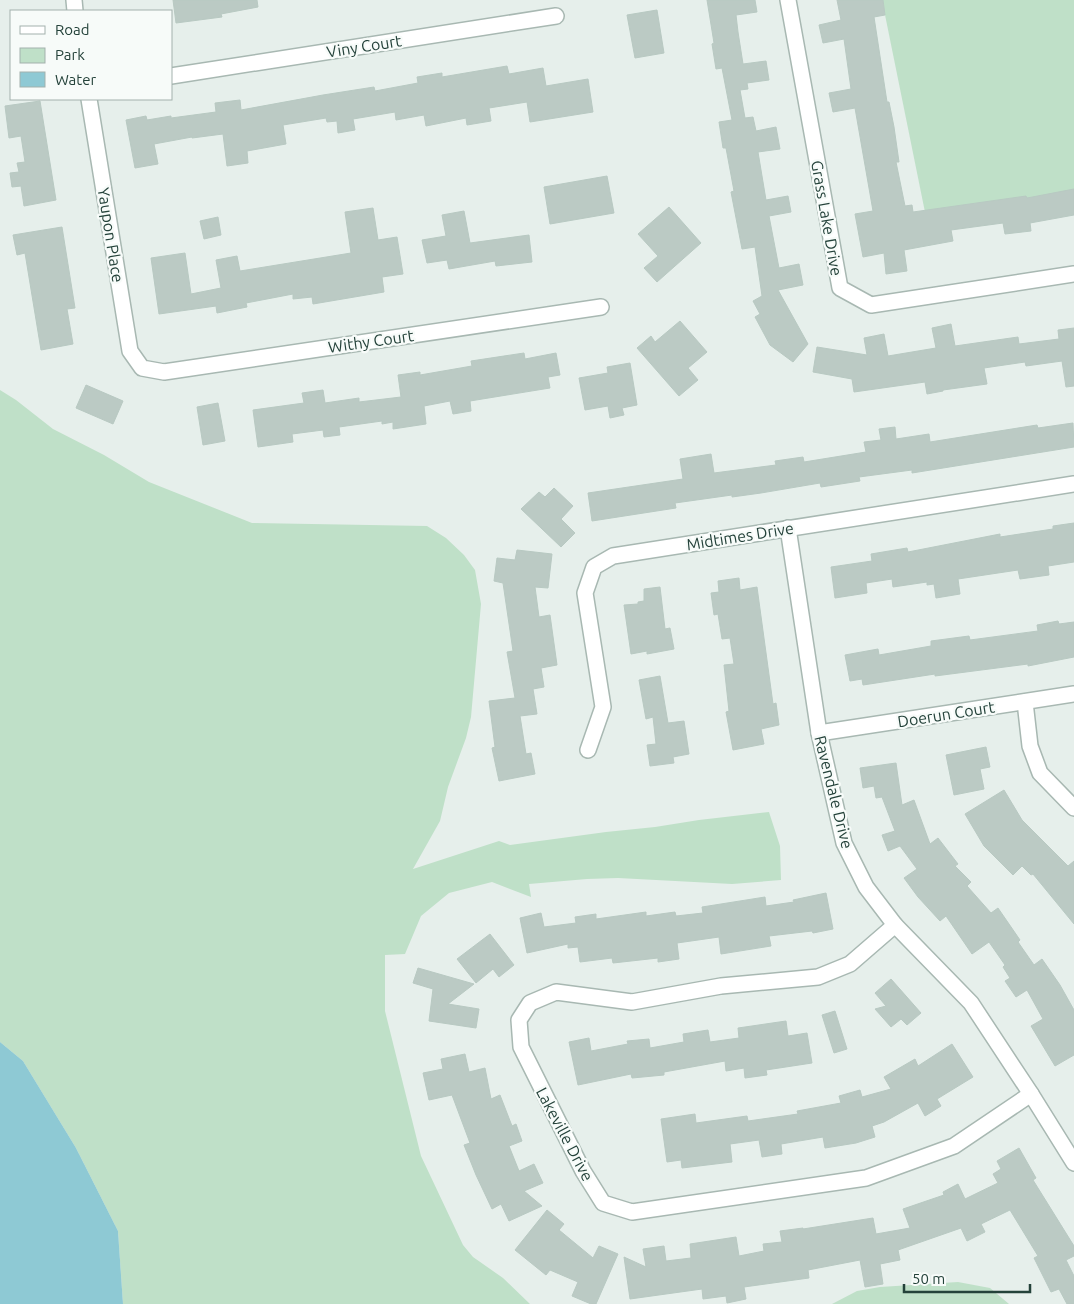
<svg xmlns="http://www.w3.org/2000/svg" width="1074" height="1304" font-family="Ubuntu,sans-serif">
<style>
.green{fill:#bfe0c8}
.water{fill:#8ec9d4}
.building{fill:#bbcac4;stroke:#b8c9c2}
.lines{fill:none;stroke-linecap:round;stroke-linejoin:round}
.minor-casing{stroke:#a8b8b2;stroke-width:18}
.minor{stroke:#fff;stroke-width:15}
.labels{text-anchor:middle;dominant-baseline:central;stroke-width:4.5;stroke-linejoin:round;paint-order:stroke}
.street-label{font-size:16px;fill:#24423a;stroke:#f7fbf9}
</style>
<rect width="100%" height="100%" fill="#e6efeb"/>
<!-- green -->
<g class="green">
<path d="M882,0h192v211l-147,11z"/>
<path d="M0,390l16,10 37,29 51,26 45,27 103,41 175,3 19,12 18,17 11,15 6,34 -10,113 -5,21 -18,49 -8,34 -27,48 86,-28 11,4 96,-13 49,-5 44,-7 70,-8 11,34 1,34 -49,4 -114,-6 -31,1 -58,5 2,13 -39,-15 -43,11 -28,23 -16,38 -20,1v56l36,145 42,89 10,12 30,21 27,26h-407l-5,-73 -42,-83 -53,-87 -23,-19z"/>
<path d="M958,1282l32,6 19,16h-177l25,-13 23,-4z"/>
</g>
<!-- water -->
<path class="water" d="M0,1042l23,19 53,87 42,83 5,73h-123z"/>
<!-- building -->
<g class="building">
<path d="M173,0h84l1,7 -37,7 1,3 -46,6z"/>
<path d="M707,0h48l2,12 -21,3 2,17 5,32 23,-3 3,19 -22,3 1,6 -8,1 5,28 8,-1 3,14 20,-4 4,22 -22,3 8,48 22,-4 3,16 -22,4 10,52 20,-4 4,21 -25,5 30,54 -15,18 -23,-17 -15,-28 5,-3 -7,-13 9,-5 -7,-49 -13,2 -11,-57 3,-1 -8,-43h-3l-4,-26 13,-2 -10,-52 -6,1 -4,-25 2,-1z"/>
<path d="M837,0h46l2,15 -11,2 13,85h2l5,25 5,35h-3l9,44 7,-1 1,7 113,-16 1,2 47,-9v26l-44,8 1,8 -26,3 -2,-11 -52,7 2,11 -49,9 3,21 -21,3 -2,-21 -21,4 -8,-43 18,-3 -18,-103 -22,4 -4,-19 22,-4 -7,-50 -21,4 -4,-18 22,-5z"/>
<path d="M657,10l7,43 -29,5 -8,-43z"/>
<path d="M507,66l2,8 34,-6 3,18 42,-7 5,33 -63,10 -3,-20 -38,6 2,13 -24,4 -1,-7 -40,8 -2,-11 -28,5 -1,-8 -42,7 2,11 -17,3 -1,-12 -10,1 -1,-4 -43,7 3,19 -39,7 1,12 -21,3 -4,-32 -31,4v-1l-38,7 4,20 -23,4 -9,-48 20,-4 1,4 24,-4v2l45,-6 -1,-9 25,-3 1,10 82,-15 51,-8 1,4 43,-8 -1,-6 25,-4v4z"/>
<path d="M40,101l16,99 -32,6 -3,-20 -9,1 -2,-14 9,-1 -2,-9 8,-1 -4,-26 -12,2 -4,-32z"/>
<path d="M607,176l7,37 -64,11 -6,-37z"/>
<path d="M669,207l32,36 -44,39 -13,-14 14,-12 -20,-22z"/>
<path d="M373,208l5,32 19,-3 6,37 -21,3 2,15 -71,12 -1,-7 -19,2v-5l-47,9 1,4 -30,6 -1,-7 -57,8 -8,-56 34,-5 6,41 30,-6 -5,-28 21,-4 3,15 111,-18 -6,-41z"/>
<path d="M464,211l6,32 59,-8 3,27 -36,4 -1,-5 -46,8 -2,-9 -20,3 -5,-23 24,-4 -4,-21z"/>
<path d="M218,217l3,18 -17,4 -4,-18z"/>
<path d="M62,227l13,81 -8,1 6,35 -32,6 -16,-97 -8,2 -4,-20z"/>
<path d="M680,321l27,31 -19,16 10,12 -19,16 -42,-48 14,-12 4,6z"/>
<path d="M951,324l4,22 63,-9 1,7 40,-5 -1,-9 16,-2v58l-8,1 -4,-26 -36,5 -1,-4 -41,6 3,16 -44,6v1l-16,3 -2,-12 -71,10 -2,-13 -39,-7 4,-25 50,8 -3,-17 20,-4 4,22 48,-8 -4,-20z"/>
<path d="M524,353l1,6 31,-6 4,22 -12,2 2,11 -80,13 1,10 -18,3 -3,-13 -26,5 2,18 -33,5v-7l-11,2v-3l-43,6 1,8 -16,2 -1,-7 -31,4 1,8 -35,5 -5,-37 51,-7 -2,-10 21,-3 2,13 34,-5v4l42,-5 -3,-22 22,-3v3l52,-9 -1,-5z"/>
<path d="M630,363l7,42 -15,3 2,7 -14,3 -2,-12 -23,4 -6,-32 29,-5 -1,-6z"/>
<path d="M86,385l37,16 -10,23 -37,-16z"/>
<path d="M218,403l7,38 -22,4 -6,-38z"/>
<path d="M1073,423l1,24 -162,26v-3l-53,7 1,4 -39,6 -1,-4 -59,10 -29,4v-2l-57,8 1,5 -84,13 -4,-28 95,-14 -3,-20 31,-5 3,19 62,-8 -1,-4 28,-4 1,5 62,-10 -2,-10 17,-2 -2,-11 16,-2 1,12 33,-5 1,8 107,-17 1,3z"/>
<path d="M554,488l19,18 -12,13 14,14 -14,14 -40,-38 18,-17 6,5z"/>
<path d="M1074,523v39l-26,4 1,9 -29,4 -2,-9 -60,9 2,15 -24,4 -2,-14 -7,1v-3l-34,5 -1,-8 -26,4 1,10 -32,5 -4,-31 41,-6 -1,-7 36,-6 1,4 92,-18v3l53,-8v-3z"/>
<path d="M517,550l35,4 -4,34 -13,-1 4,30 11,-2 7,50 -16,3 3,19 -11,2 4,25 -17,2 6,38 5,-1 4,21 -36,7 -7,-33 3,-1 -6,-46 26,-3 -8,-46 6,-1 -10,-68 -9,-2 3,-23 18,2z"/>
<path d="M739,578l1,12 17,-3 16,117 3,-1 3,22 -18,4 3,15 -31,6 -7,-38 3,-1 -5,-46 10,-1 -4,-26 -8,1 -4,-25 -4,1 -3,-22 8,-1 -1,-11z"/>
<path d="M660,587l5,42 5,-1 4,21 -27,5v-3l-16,3 -7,-49 14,-1v-2l6,-1v-12z"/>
<path d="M1058,621l1,3 15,-2v35l-46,9v-2l-93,12v-2l-72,11 -1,-6 -12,2 -5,-26 33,-6 1,6 52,-9v-5l38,-5 1,4 68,-9 -1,-6z"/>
<path d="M660,676l8,47 16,-2 5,33 -16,3 1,6 -24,3 -3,-21 9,-1 -3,-27 -7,2 -7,-39z"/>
<path d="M986,747l4,20 -10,2 4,20 -30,6 -8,-40z"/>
<path d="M896,763l6,42 12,-5 16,44 8,-6 20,26 -3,2 16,16 -4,4 24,27 7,-5 22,32 -2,2 16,23 8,-6 18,26 14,25v45l-19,11 -24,-40 12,-7 -16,-29 -11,7 -11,-16 5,-3 -7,-11 2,-2 -16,-23 -17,12 -26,-38 -6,5 -22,-24 -14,-19 13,-9 -17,-23 -12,5 -6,-16 13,-4 -13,-34 -6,1 -2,-12 -11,2 -3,-20z"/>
<path d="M1004,790l18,30 46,46 6,-5v63l-41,-50 -2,1 -9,-9 -9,9 -29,-29 -19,-32z"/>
<path d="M826,893l7,36 -20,4 -1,-2 -43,5 2,10 -50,8 -2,-17 -42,6 2,16 -21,3v-4l-45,5 -1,-5 -32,4 -2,-15 -10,1v-4l-41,9 -7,-35 21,-5 3,14 32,-4 -1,-6 21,-3v5l50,-7v4l29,-4 1,4 27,-3 -1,-6 63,-10 1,9 28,-4 -1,-2z"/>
<path d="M490,934l24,31 -15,12 -6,-8 -17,14 -19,-24z"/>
<path d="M418,968l56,16 -26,20 31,5 -3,19 -47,-7 4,-32 -20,-6z"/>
<path d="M891,979l30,34 -14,12 -6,-6 -10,8 -16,-18 11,-3 -11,-13z"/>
<path d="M835,1011l12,38 -13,4 -12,-38z"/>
<path d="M786,1021l2,15 19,-3 5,30 -46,7 1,5 -22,3 -1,-10 -18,3 -1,-10 -61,11v3l-32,3 -1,-4 -53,11 -9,-43 20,-4 2,13 37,-7 -1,-3 22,-2 1,9 34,-6 -1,-8 25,-4 2,12 29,-4 -1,-10z"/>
<path d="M952,1044l21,33 -36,22 4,7 -16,10 -7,-13 -34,19 -12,4 3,11 -19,6 -31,5 -2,-11 -42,7 1,10 -20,3 -3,-17 -29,4 2,18 -50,6 -1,-8 -14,2 -6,-43 34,-5 1,9 51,-7 1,5 50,-7 -1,-3 44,-8 -2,-7 21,-6 2,7 29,-8 -7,-12 31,-18 3,7z"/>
<path d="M465,1054l4,18 16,-4 6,31 9,-4 12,31 4,-2 6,17 -13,5 10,25 15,-7 9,19 -19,8 18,15 -33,15 -8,-17 -9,5 -16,-34 -12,-30 6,-2 -18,-48 -23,5 -6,-27 20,-4 -2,-10z"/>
<path d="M1019,1148l17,30 -3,2 41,66v10l-8,4 8,16v28h-7l-8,-15 -8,3 -17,-34 4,-2 -28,-46 -29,14 4,8 -18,9 -6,-13 -63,22 2,10 -20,4 3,20 -18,3 -5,-27 -52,10 1,8 -65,9 2,12 -19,4 -1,-7 -23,3 -1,-10 -72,10 -6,-42 22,10 -3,-18 21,-3 2,15 25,-3 -1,-14 46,-7 3,19 25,-5 -1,-7 19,-2 -2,-11 23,-3v1l70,-11 3,16 34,-6 -7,-19 41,-14 -1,-3 15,-8 7,15 33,-16 -5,-9 8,-5 -4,-8z"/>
<path d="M547,1210l17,14 -5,6 34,28 6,-12 19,8 -22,50h-5l-19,-8 6,-14 -28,-12 -4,5 -31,-25z"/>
</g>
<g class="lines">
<!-- minor casing -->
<g class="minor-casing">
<g id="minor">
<path d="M74,0l1,11"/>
<path d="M788,0l52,288 31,17 203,-31"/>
<path d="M171,76l385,-60"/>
<path d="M89,99l41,252 12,17 22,4 437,-65"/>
<path d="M788,528l31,205 25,110 22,44 29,38 76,78 60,91 43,69"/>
<path d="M1025,702l5,44 10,27 34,35"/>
<path d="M819,733l255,-39"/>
<path d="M588,750l15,-43 -18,-114 9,-26 19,-11 461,-72"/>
<path d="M895,925l-45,39 -32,13 -97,9 -89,16 -76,-10 -26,11 -11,17 2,27 62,124 20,32 29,9 234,-34 88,-32 77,-52"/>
</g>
</g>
<!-- minor -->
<use href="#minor" class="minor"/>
</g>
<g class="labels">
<!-- street labels -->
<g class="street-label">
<text transform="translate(364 46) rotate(-9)">Viny Court</text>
<text transform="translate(827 218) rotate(80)">Grass Lake Drive</text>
<text transform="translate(111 235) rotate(81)">Yaupon Place</text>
<text transform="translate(371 341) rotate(-8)">Withy Court</text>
<text transform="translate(740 536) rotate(-9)">Midtimes Drive</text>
<text transform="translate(946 714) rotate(-9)">Doerun Court</text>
<text transform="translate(834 792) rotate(76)">Ravendale Drive</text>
<text transform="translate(565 1134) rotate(62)">Lakeville Drive</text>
</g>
</g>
<!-- legend -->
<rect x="10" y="10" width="162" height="90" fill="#f7fbf9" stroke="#a3b1ad"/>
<rect x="20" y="26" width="25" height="8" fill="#ffffff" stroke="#a3b1ad"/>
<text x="55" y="35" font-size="15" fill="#24423a">Road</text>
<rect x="20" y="48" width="25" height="15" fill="#bfe0c8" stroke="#a3b1ad"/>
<text x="55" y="60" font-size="15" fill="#24423a">Park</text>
<rect x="20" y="72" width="25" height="15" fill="#8ec9d4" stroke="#a3b1ad"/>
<text x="55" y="85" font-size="15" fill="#24423a">Water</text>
<!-- scale -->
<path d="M904 1284v8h126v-8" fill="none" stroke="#24423a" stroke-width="2.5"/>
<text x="912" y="1284" font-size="15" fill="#24423a" stroke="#f7fbf9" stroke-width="4" paint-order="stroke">50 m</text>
</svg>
